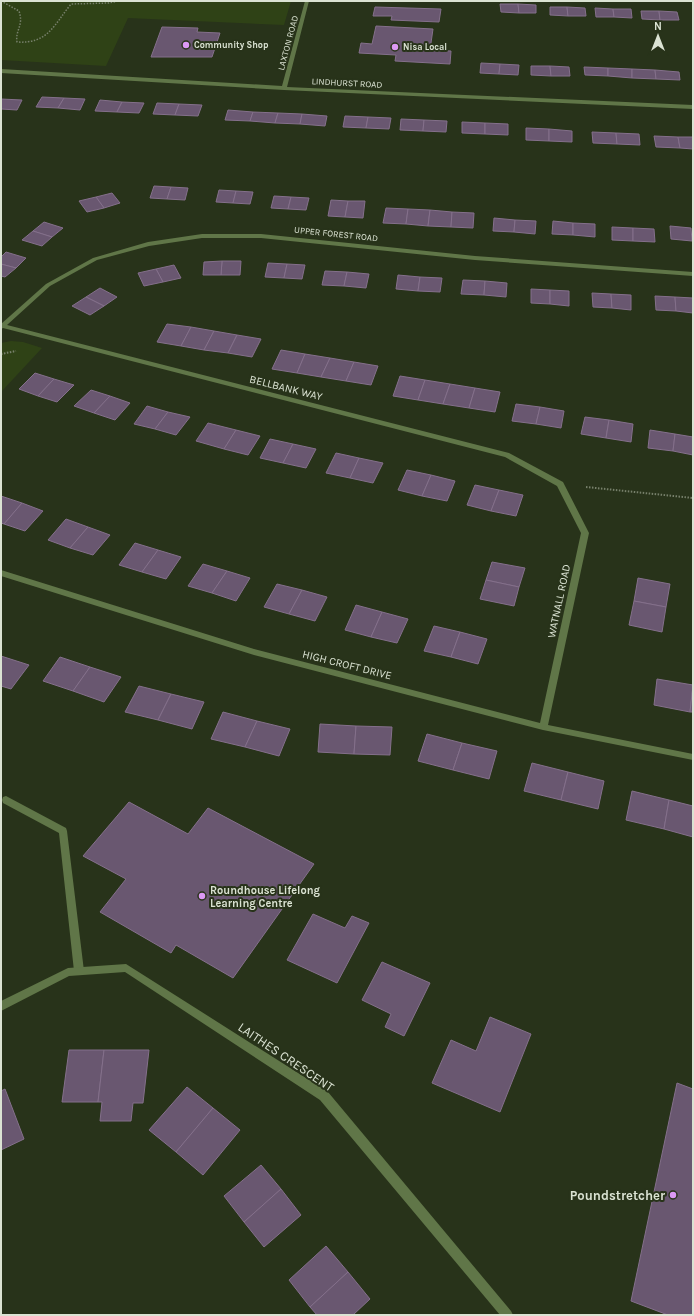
<svg xmlns="http://www.w3.org/2000/svg" width="694" height="1316" font-family="Karla,sans-serif">
<style>
.green{fill:#2f4216}
.building{fill:#695770;stroke:#84708b}
.lines{fill:none;stroke-linecap:round;stroke-linejoin:round}
.path-far1{stroke:#77806b;stroke-width:1.5;stroke-dasharray:1.5 1.5;stroke-linecap:butt}
.path{stroke:#77806b;stroke-width:2;stroke-dasharray:1.5 1.5;stroke-linecap:butt}
.service{fill:#607648;fill-rule:evenodd}
.minor{fill:#607648;fill-rule:evenodd}
.poi-dot{fill:#dc99f4;stroke:#28331a;stroke-width:1.5}
.labels{text-anchor:middle;dominant-baseline:central;stroke-width:4;stroke-linejoin:round;paint-order:stroke}
.far-street-label{font-size:9px;fill:#dbe3d3;stroke:#28331a}
.far-poi-label{font-size:9px;font-weight:bold;fill:#dbe3d3;stroke:#28331a;text-anchor:start}
.street-label{font-size:11px;fill:#dbe3d3;stroke:#28331a}
.poi-label{font-size:11px;font-weight:bold;fill:#dbe3d3;stroke:#28331a;text-anchor:start}
.near-street-label{font-size:13px;fill:#dbe3d3;stroke:#28331a}
.near-poi-label{font-size:13px;font-weight:bold;fill:#dbe3d3;stroke:#28331a;text-anchor:end}
</style>
<rect width="100%" height="100%" fill="#28331a"/>
<!-- green -->
<g class="green">
<path d="M1,1h290l-7,24 -156,-7 -22,48 -105,-6z"/>
<path d="M11,341l12,1 19,6 -41,44v-49z"/>
</g>
<!-- building -->
<g class="building">
<path d="M500,4h18l1,9 -18,-1z"/>
<path d="M518,4l18,1v8h-17z"/>
<path d="M375,7l66,2 -2,13 -48,-2 1,-4h-19z"/>
<path d="M550,7h17l1,9 -18,-1z"/>
<path d="M567,7l18,1 1,8h-18z"/>
<path d="M595,8l18,1 1,8h-18z"/>
<path d="M613,9h18l1,9 -18,-1z"/>
<path d="M641,11h18l1,9 -18,-1z"/>
<path d="M659,11l18,1 2,8h-19z"/>
<path d="M376,26l57,3 -3,21 21,1 -1,13 -55,-3 1,-6 -37,-2 2,-10 11,1z"/>
<path d="M162,27l36,1 -1,4 23,1 -8,24h-61z"/>
<path d="M481,63l19,1 -1,10 -19,-1z"/>
<path d="M500,64l19,1 -1,10 -19,-1z"/>
<path d="M531,66h19l1,10 -20,-1z"/>
<path d="M550,66l19,1 1,9h-19z"/>
<path d="M584,67l24,1v8l-23,-1z"/>
<path d="M608,68l24,1v9l-24,-2z"/>
<path d="M632,69l23,1 1,9 -24,-1z"/>
<path d="M655,70l24,2 1,8 -24,-1z"/>
<path d="M42,97l22,1 -6,10 -22,-1z"/>
<path d="M64,98l21,1 -5,11 -22,-2z"/>
<path d="M1,99l21,1 -5,10 -16,-1z"/>
<path d="M100,100l22,2 -5,10 -22,-1z"/>
<path d="M122,102l22,1 -5,10 -22,-1z"/>
<path d="M157,103l22,1 -4,11 -22,-1z"/>
<path d="M179,104l23,1 -4,11 -23,-1z"/>
<path d="M228,110l25,2 -3,9 -25,-1z"/>
<path d="M253,112l25,1 -3,10 -25,-2z"/>
<path d="M278,113l24,1 -2,10 -25,-1z"/>
<path d="M302,114l25,2 -2,10 -25,-2z"/>
<path d="M345,116l23,1 -2,11 -23,-1z"/>
<path d="M368,117l23,1 -2,11 -23,-1z"/>
<path d="M401,119l23,1 -1,11 -23,-1z"/>
<path d="M424,120l23,1 -1,11 -23,-1z"/>
<path d="M462,122l23,1v11l-23,-1z"/>
<path d="M485,123l23,1v11l-23,-1z"/>
<path d="M526,128l23,1v12l-23,-1z"/>
<path d="M549,129l23,2v11l-23,-1z"/>
<path d="M592,132l24,1 1,11 -24,-1z"/>
<path d="M616,133l23,1 1,11 -23,-1z"/>
<path d="M654,136l24,1 2,11 -24,-1z"/>
<path d="M678,137h15v12l-13,-1z"/>
<path d="M154,186l17,1 -4,12 -17,-1z"/>
<path d="M171,187l17,1 -3,12 -18,-1z"/>
<path d="M219,190l17,1 -3,12 -17,-1z"/>
<path d="M236,191l17,1 -3,12 -17,-1z"/>
<path d="M112,193l8,10 -16,5 -8,-11z"/>
<path d="M274,196l17,1 -3,12 -17,-1z"/>
<path d="M96,197l8,11 -17,4 -8,-11z"/>
<path d="M291,197l18,1 -3,12 -18,-1z"/>
<path d="M331,200l17,1 -3,16 -17,-1z"/>
<path d="M348,201h17l-2,17 -18,-1z"/>
<path d="M386,208l22,1 -2,15 -23,-1z"/>
<path d="M408,209l22,1 -2,16 -22,-2z"/>
<path d="M430,210l22,2 -1,15 -23,-1z"/>
<path d="M452,212l22,1 -1,15 -22,-1z"/>
<path d="M494,218l21,2 -1,12 -21,-1z"/>
<path d="M515,220l21,1 -1,13 -21,-2z"/>
<path d="M553,221l20,2v12l-21,-1z"/>
<path d="M44,222l19,6 -11,9 -19,-6z"/>
<path d="M573,223l22,1v13l-22,-2z"/>
<path d="M670,226l21,2 1,13 -21,-2z"/>
<path d="M612,227l21,1v13l-21,-1z"/>
<path d="M633,228l21,1 1,13 -22,-1z"/>
<path d="M33,231l19,6 -10,9 -20,-6z"/>
<path d="M6,252l20,6 -10,10 -15,-4v-7z"/>
<path d="M222,261h19l-1,14h-19z"/>
<path d="M222,261l-1,14h-18l1,-13z"/>
<path d="M268,263l19,1 -3,14 -19,-1z"/>
<path d="M1,264l15,4 -11,9 -4,-1z"/>
<path d="M287,264l18,1 -3,14 -18,-1z"/>
<path d="M174,265l7,13 -18,4 -7,-13z"/>
<path d="M156,269l7,13 -19,4 -6,-13z"/>
<path d="M325,271l22,1 -3,14 -22,-1z"/>
<path d="M347,272l22,2 -3,14 -22,-2z"/>
<path d="M398,275l22,2 -2,14 -22,-2z"/>
<path d="M420,277l22,1 -2,14 -22,-1z"/>
<path d="M463,280l22,1 -1,14 -23,-1z"/>
<path d="M485,281l22,2 -1,14 -22,-2z"/>
<path d="M100,288l17,9 -13,9 -18,-9z"/>
<path d="M531,289l19,1v14l-19,-1z"/>
<path d="M550,290l19,1v15l-19,-2z"/>
<path d="M592,293l19,1 1,14 -19,-1z"/>
<path d="M611,294l20,1v15l-19,-2z"/>
<path d="M655,296l20,1 1,14 -20,-1z"/>
<path d="M86,297l18,9 -14,9 -18,-9z"/>
<path d="M675,297l18,1v15l-17,-2z"/>
<path d="M167,324l24,3 -10,19 -24,-4z"/>
<path d="M191,327l23,4 -10,19 -23,-4z"/>
<path d="M214,331l23,4 -9,18 -24,-3z"/>
<path d="M237,335l24,4 -9,18 -24,-4z"/>
<path d="M281,350l24,4 -8,19 -25,-4z"/>
<path d="M305,354l25,4 -9,19 -24,-4z"/>
<path d="M330,358l24,4 -8,19 -25,-4z"/>
<path d="M354,362l24,4 -7,19 -25,-4z"/>
<path d="M35,373l19,6 -16,17 -19,-7z"/>
<path d="M400,376l25,4 -7,20 -25,-4z"/>
<path d="M54,379l20,6 -17,17 -19,-6z"/>
<path d="M425,380l25,4 -7,20 -25,-4z"/>
<path d="M450,384l25,4 -6,20 -26,-4z"/>
<path d="M475,388l25,4 -5,20 -26,-4z"/>
<path d="M91,390l19,6 -16,17 -20,-7z"/>
<path d="M110,396l20,7 -15,17 -21,-7z"/>
<path d="M516,404l24,3 -4,17 -24,-3z"/>
<path d="M147,406l21,6 -13,17 -21,-5z"/>
<path d="M540,407l24,4 -3,17 -25,-4z"/>
<path d="M168,412l22,5 -14,18 -21,-6z"/>
<path d="M585,417l24,3 -3,18 -25,-4z"/>
<path d="M609,420l24,4 -2,18 -25,-4z"/>
<path d="M208,423l28,7 -12,19 -28,-8z"/>
<path d="M236,430l24,6 -12,19 -24,-6z"/>
<path d="M650,430l25,4 -2,17 -25,-3z"/>
<path d="M675,434l18,3v18l-20,-4z"/>
<path d="M270,439l23,5 -10,19 -23,-5z"/>
<path d="M293,444l23,5 -10,19 -23,-5z"/>
<path d="M336,453l23,5 -9,20 -24,-5z"/>
<path d="M359,458l24,5 -10,20 -23,-5z"/>
<path d="M407,470l24,5 -9,21 -24,-6z"/>
<path d="M431,475l24,6 -8,20 -25,-5z"/>
<path d="M475,485l24,5 -8,21 -24,-6z"/>
<path d="M499,490l24,5 -7,21 -25,-5z"/>
<path d="M1,496l21,7 -18,21 -3,-1z"/>
<path d="M22,503l21,8 -18,20 -21,-7z"/>
<path d="M66,519l22,8 -18,21 -22,-8z"/>
<path d="M88,527l22,8 -17,20 -23,-7z"/>
<path d="M135,543l23,7 -16,22 -23,-7z"/>
<path d="M158,550l23,7 -15,22 -24,-7z"/>
<path d="M492,562l33,6 -6,19 -33,-7z"/>
<path d="M203,564l24,7 -15,22 -24,-7z"/>
<path d="M227,571l23,7 -14,23 -24,-8z"/>
<path d="M638,578l32,6 -4,23 -32,-6z"/>
<path d="M486,580l33,7 -5,19 -34,-7z"/>
<path d="M277,584l25,6 -13,24 -25,-7z"/>
<path d="M302,590l25,7 -12,24 -26,-7z"/>
<path d="M634,601l32,6 -4,25 -33,-7z"/>
<path d="M356,605l26,7 -11,25 -26,-7z"/>
<path d="M382,612l26,7 -11,24 -26,-6z"/>
<path d="M434,626l26,6 -9,25 -27,-6z"/>
<path d="M460,632l27,7 -9,25 -27,-7z"/>
<path d="M1,656l28,9 -18,24 -10,-3z"/>
<path d="M60,657l30,10 -17,24 -30,-10z"/>
<path d="M90,667l31,10 -17,25 -31,-11z"/>
<path d="M657,679l36,6 -3,27 -36,-7z"/>
<path d="M693,685v27h-3z"/>
<path d="M139,686l32,8 -13,26 -33,-8z"/>
<path d="M171,694l33,8 -12,27 -34,-9z"/>
<path d="M223,712l34,9 -12,26 -34,-8z"/>
<path d="M257,721l33,8 -11,27 -34,-9z"/>
<path d="M320,724l36,2 -2,28 -36,-2z"/>
<path d="M356,726l36,1 -2,28 -36,-1z"/>
<path d="M427,734l35,9 -9,27 -35,-9z"/>
<path d="M462,743l35,8 -8,28 -36,-9z"/>
<path d="M532,763l36,9 -7,28 -37,-9z"/>
<path d="M568,772l36,9 -6,28 -37,-9z"/>
<path d="M632,791l37,9 -5,29 -38,-9z"/>
<path d="M669,800l24,6v31l-29,-8z"/>
<path d="M129,802l59,32 20,-26 106,56 -81,114 -57,-33 -5,8 -71,-41 26,-33 -43,-23z"/>
<path d="M313,914l32,14 7,-12 17,7 -32,60 -50,-23z"/>
<path d="M382,962l48,21 -26,53 -19,-9 6,-13 -29,-14z"/>
<path d="M490,1017l41,17 -31,78 -68,-29 19,-43 25,11z"/>
<path d="M69,1050h35l-6,52h-36z"/>
<path d="M104,1050h45l-6,53h-10l-2,18h-31l2,-19h-4z"/>
<path d="M677,1083l16,6v226h-25l-37,-14z"/>
<path d="M187,1087l26,21 -37,44 -27,-22z"/>
<path d="M5,1089l19,50 -23,11v-59z"/>
<path d="M213,1108l27,22 -37,45 -27,-23z"/>
<path d="M261,1165l20,24 -37,33 -20,-26z"/>
<path d="M281,1189l20,26 -37,32 -20,-25z"/>
<path d="M326,1246l22,26 -38,35 -21,-27z"/>
<path d="M348,1272l22,27 -17,16h-36l-7,-8z"/>
</g>
<g class="lines">
<!-- path-far1 -->
<path class="path-far1" d="M1,1l18,10c5,15 -4,19 -2,31 31,2 37,-17 54,-38l38,-1 9,-2"/>
<!-- path -->
<g class="path">
<path d="M1,354l15,-3"/>
<path d="M586,487l107,11"/>
</g>
<!-- service -->
<path class="service" d="M6,796l60,32 1,3 17,140 -2,3 -3,1 -3,-1 -2,-3 -15,-138 -56,-30 -1,-3 1,-3z"/>
<!-- minor -->
<g class="minor">
<path d="M305,1h4l-22,86 406,18v4l-409,-19 -283,-17v-4l281,17z"/>
<path d="M202,234h59l214,22 218,16v4l-218,-16 -214,-22h-59l-53,8 -52,14 -47,26 -43,39 502,128 54,29 26,51 -41,192 145,29v6l-150,-30 -289,-75 -253,-79v-6l253,79 286,74 41,-190 -24,-47 -52,-29 -502,-129 -2,1v-5l45,-40 47,-26 55,-16z"/>
<path d="M126,964l202,128 183,219 2,4h-13l-180,-215 -195,-128 -56,4 -68,35v-10l67,-33z"/>
</g>
</g>
<!-- markers -->
<g class="poi-dot">
<circle cx="186" cy="45" r="4"/>
<circle cx="395" cy="47" r="4"/>
<circle cx="202" cy="896" r="4"/>
<circle cx="673" cy="1195" r="4"/>
</g>
<g class="labels">
<!-- far-street labels -->
<g class="far-street-label">
<text transform="translate(288 43) rotate(-75)">LAXTON ROAD</text>
<text transform="translate(347 83) rotate(3)">LINDHURST ROAD</text>
<text transform="translate(336 234) rotate(6)">UPPER FOREST ROAD</text>
</g>
<!-- far-poi labels -->
<g class="far-poi-label">
<text x="194" y="45">Community Shop</text>
<text x="403" y="47">Nisa Local</text>
</g>
<!-- street labels -->
<g class="street-label">
<text transform="translate(286 388) rotate(14)">BELLBANK WAY</text>
<text transform="translate(559 601) rotate(-78)">WATNALL ROAD</text>
<text transform="translate(347 665) rotate(14)">HIGH CROFT DRIVE</text>
</g>
<!-- poi labels -->
<g class="poi-label">
<text x="210" y="890">Roundhouse Lifelong<tspan x="210" dy="13">Learning Centre</tspan></text>
</g>
<!-- near-street labels -->
<g class="near-street-label">
<text transform="translate(286 1057) rotate(34)">LAITHES CRESCENT</text>
</g>
<!-- near-poi labels -->
<g class="near-poi-label">
<text x="665" y="1195">Poundstretcher</text>
</g>
</g>
<!-- border -->
<rect width="694" height="1316" fill="none" stroke="#dbe3d3" stroke-width="4"/>
<!-- north arrow -->
<g transform="translate(658 36)" stroke="#28331a" stroke-width="3" paint-order="stroke">
<path d="M0-3L7 15L0 10L-7 15Z" fill="#dbe3d3"/>
<text y="-6" font-size="11" font-weight="bold" text-anchor="middle" fill="#dbe3d3">N</text>
</g>
</svg>
